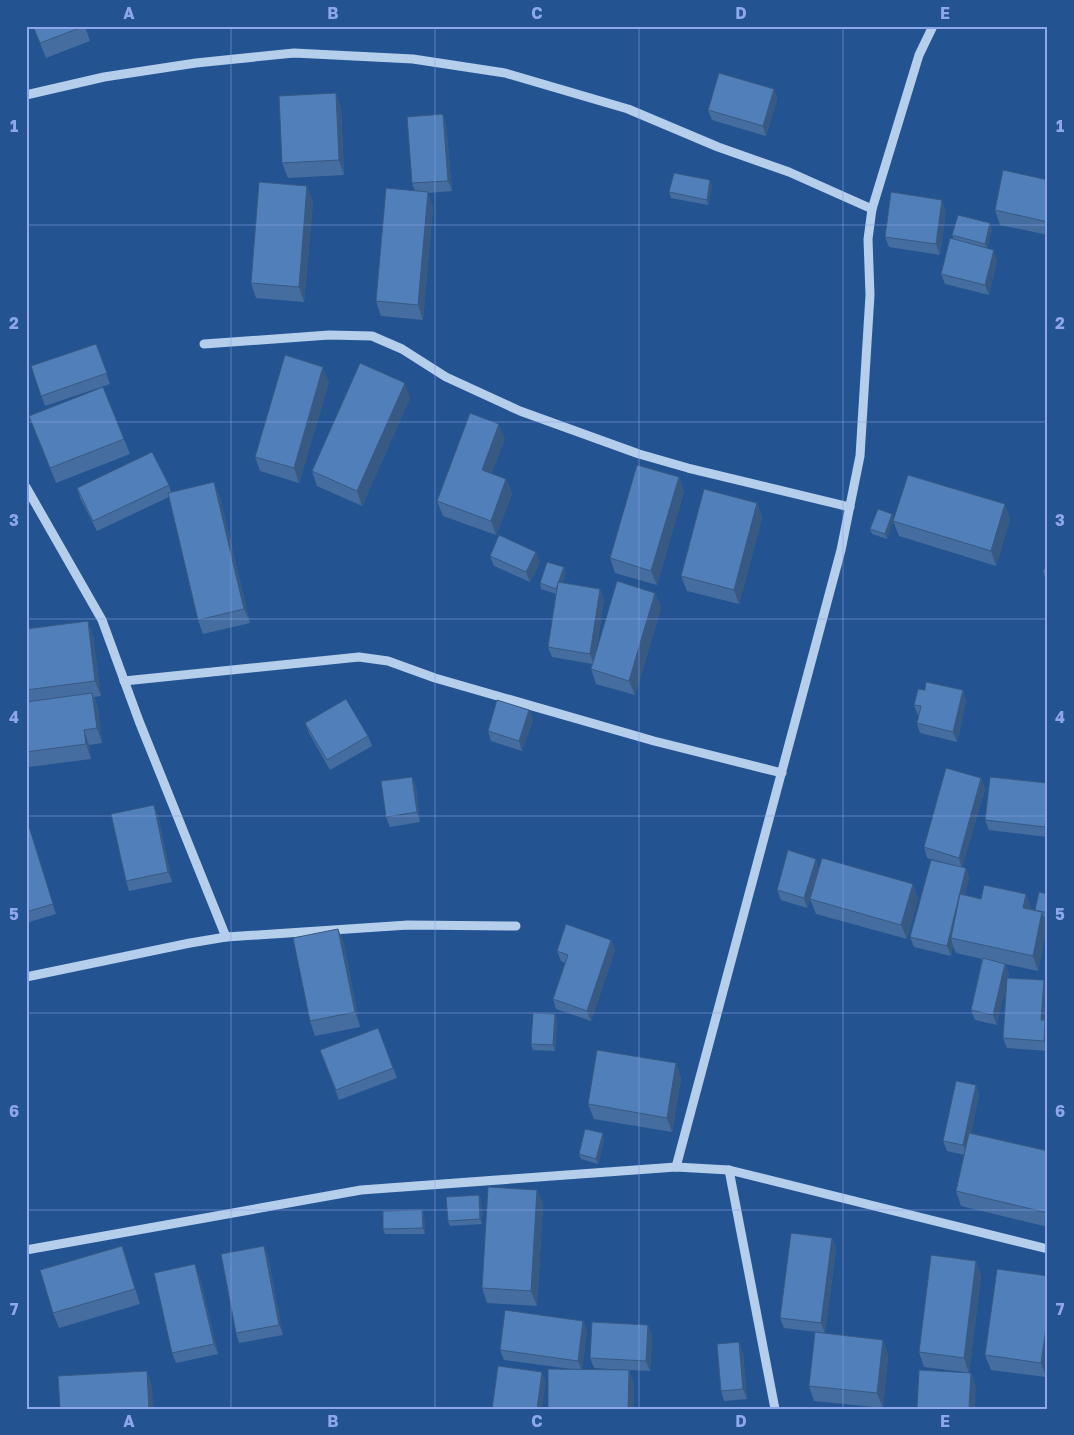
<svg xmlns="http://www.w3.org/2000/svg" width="1074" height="1435" font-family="'Golos Text',sans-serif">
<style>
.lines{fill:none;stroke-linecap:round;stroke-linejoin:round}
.minor{stroke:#b5ceec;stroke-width:9}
.wall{fill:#456d9f}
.shaded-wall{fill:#385982}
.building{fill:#507fb9;stroke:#385982}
.grid{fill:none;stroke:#8ea6ec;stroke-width:1;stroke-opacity:0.55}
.neatline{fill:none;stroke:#8ea6ec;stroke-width:2}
.grid-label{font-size:16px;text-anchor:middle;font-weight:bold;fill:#8ea6ec}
</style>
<rect width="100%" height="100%" fill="#235391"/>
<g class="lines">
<!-- minor -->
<g class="minor">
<path d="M26,95l78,-18 92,-14 98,-10 119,6 92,14 123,36 90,38 71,25 83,37"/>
<path d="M204,344l125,-9 43,1 30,13 44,28 74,34 119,43 49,14 162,39"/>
<path d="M26,487l76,133 37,101 87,216 -36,6 -164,34"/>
<path d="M124,681l235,-24 29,4 47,17 219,63 128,32"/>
<path d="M226,937l182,-12 108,1"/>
<path d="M676,1167l165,-617 19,-94 10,-161 -2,-56 4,-30 47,-154 14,-29"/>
<path d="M729,1170l46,239"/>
<path d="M26,1250l335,-60 315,-23 53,3 319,79"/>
</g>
</g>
<!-- wall -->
<g class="wall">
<path d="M33,26h52l5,15 -44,17z"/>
<path d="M774,89l3,10 -11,37 -54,-16 -4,-10z"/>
<path d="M341,108l3,67 -56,3 -6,-15z"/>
<path d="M446,124l6,67 -24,2 5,14 -10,113 -42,-4 -5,-15 39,-110 -3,-8z"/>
<path d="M1048,180v55l-48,-10 -5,-15z"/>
<path d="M712,185l-4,20 -37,-7 -2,-6z"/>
<path d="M313,201l-9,101 -48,-4 -5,-15z"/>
<path d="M946,210l-6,45 -51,-8 -4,-10z"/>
<path d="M992,229l-5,19 10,12 -8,35 -44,-11 -4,-10 13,-35 -2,-4z"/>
<path d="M96,344l14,40 -65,22 -14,-40z"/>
<path d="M329,382l-30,101 -39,-12 -5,-14z"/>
<path d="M410,398l-48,108 -45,-20 -5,-15z"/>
<path d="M29,416l95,23 6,15 -74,29z"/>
<path d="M505,439l-14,35 15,5 6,15 -16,41 -53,-19 -6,-15z"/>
<path d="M679,477l5,15 -27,93 -42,-12 -5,-15z"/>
<path d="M169,485l2,7 49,5 30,126 -47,11 -5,-14 -29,-123 -72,34 -17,-33 -3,-10z"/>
<path d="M757,503l5,15 -23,86 -52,-13 -6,-15z"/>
<path d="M892,514l2,5 -7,20 -15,-5 -2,-5z"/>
<path d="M1010,519l-14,47 -97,-30 -6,-15z"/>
<path d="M490,556l50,6 -10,20 -36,-16z"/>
<path d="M1048,557v26l-5,-10z"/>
<path d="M564,567l2,6 -4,10 38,6 4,10 -8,53 59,-59 6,15 -26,87 -39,-11 -5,-15 1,-5 -40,-7 -4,-10 8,-53 -15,-5 -1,-6z"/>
<path d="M26,629l67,7 8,60 -7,1 4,11 4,35 -13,2 2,14 -62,8 -3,-7z"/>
<path d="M925,690h38l3,11 -9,41 -37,-9 -3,-10 2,-8h-1l-4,-10z"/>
<path d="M529,710l4,10 -11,31 -31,-10 -3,-10z"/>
<path d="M305,723l63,13 4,10 -42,24 -21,-37z"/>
<path d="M412,777l4,10 4,35 -30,5 -4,-10z"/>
<path d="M981,778l4,11 -23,78 4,1 3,10 -4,17 70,15 13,-16v24l-4,-1 3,9 -9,45 -42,-9 9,2 4,10 -1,4 39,13 -2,29 3,7v24l-41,-3 -4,-10 3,-55 -9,42 -22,-5 -4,-10 11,-51 -26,-6 -3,-7 -2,10 -37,-9 -4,-10 46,-71 -29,-8 -3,-11z"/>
<path d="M1048,783v54l-59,-7 -4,-10z"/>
<path d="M158,815l14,67 -43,9 -3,-10z"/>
<path d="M26,817l30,97 -30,9z"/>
<path d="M816,859l3,10 94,15 5,14 -11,41 -91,-25 -6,-15 8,-25 -11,34 -26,-8 -4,-10z"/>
<path d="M338,929l6,15 16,83 -45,9 -5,-15z"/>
<path d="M611,940l4,10 -24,71 -35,-12 -3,-10 12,-36 -4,-2 -4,-10z"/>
<path d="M555,1014l2,5 -2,32 -22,-1 -2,-6z"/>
<path d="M378,1028l19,50 -58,22 -19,-50z"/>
<path d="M676,1063l5,15 -9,54 -78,-13 -6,-15z"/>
<path d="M976,1085l3,10 -8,38 77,18v76l-87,-21 -5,-15 8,-36 -17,-4 -4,-10z"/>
<path d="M604,1139l-6,25 -17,-5 -2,-5z"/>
<path d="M537,1190l6,14 -6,102 -50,-3 -5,-15z"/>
<path d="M479,1195l2,5 1,24 -32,2 -2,-5z"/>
<path d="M422,1210l2,5 1,19h-40l-2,-5z"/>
<path d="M832,1238l4,10 -11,85 -41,-5 -4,-10z"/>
<path d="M122,1246l5,15 13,43 -81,24 -6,-15z"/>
<path d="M264,1246l4,10 15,79 -44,8 -3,-10z"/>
<path d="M976,1261l5,15 -12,97h2l5,15 -12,-16 -40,-5 -5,-15z"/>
<path d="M199,1274l19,80 -42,9 -4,-10z"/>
<path d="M1048,1276l-2,101 -55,-7 -6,-15z"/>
<path d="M583,1321l4,10 -5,38 45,1 -33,-2 -4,-10 58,-33 4,11 -2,35 -21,-1 5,15 -63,-16 -67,-9 -4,-10z"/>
<path d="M883,1340l5,15 -5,53 -69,-7 -5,-15z"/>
<path d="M743,1352l4,47 -23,2 -3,-10z"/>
</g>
<!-- shaded-wall -->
<g class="shaded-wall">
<path d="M774,89l3,10 -11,37 -3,-10z"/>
<path d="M336,93l5,15 3,67 -5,-15z"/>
<path d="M443,114l3,10 6,67 -4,-10z"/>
<path d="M710,180l2,5 -4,20 -1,-5z"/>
<path d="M307,186l6,15 -9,101 -5,-15z"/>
<path d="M428,192l5,15 -10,113 -5,-15z"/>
<path d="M942,200l4,10 -6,45 -4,-11z"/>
<path d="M990,223l2,6 -5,20 -2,-5z"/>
<path d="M994,250l3,10 -8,35 -4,-10z"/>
<path d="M323,367l6,15 -30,101 -5,-15z"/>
<path d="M405,383l5,15 -48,108 -5,-15z"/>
<path d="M499,424l6,15 -18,46 -5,-15z"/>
<path d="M679,477l5,15 -27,93 -6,-14z"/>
<path d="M506,479l6,15 -16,41 -5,-14z"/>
<path d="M214,482l6,15 30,126 -6,-14z"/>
<path d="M757,503l5,15 -23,86 -5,-14z"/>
<path d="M1005,504l5,15 -14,47 -5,-15z"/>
<path d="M892,514l2,5 -7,20 -2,-5z"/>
<path d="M536,552l4,10 -10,20 -4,-10z"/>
<path d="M564,567l2,6 -8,21 -2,-5z"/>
<path d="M600,589l4,10 -10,65 -4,-10z"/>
<path d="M655,593l6,15 -26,87 -6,-14z"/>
<path d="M88,621l5,15 8,60 -6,-15z"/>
<path d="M963,690l3,11 -9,41 -4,-10z"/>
<path d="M92,693l6,15 4,35 -5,-15z"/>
<path d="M529,710l4,10 -11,31 -3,-10z"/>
<path d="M84,730l5,15 2,14 -5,-15z"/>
<path d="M412,777l4,10 4,35 -3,-10z"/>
<path d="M981,778l4,11 -23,79 -3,-10z"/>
<path d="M1048,799v35l-3,-7z"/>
<path d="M154,805l4,10 14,67 -4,-10z"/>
<path d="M26,817l3,8 27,89 -3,-10z"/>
<path d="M816,859l3,10 -12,39 -3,-10z"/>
<path d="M966,868l3,10 -14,61 -4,-1 2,8 -2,10 -4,-10z"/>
<path d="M913,884l5,14 -11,41 -6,-14z"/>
<path d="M1026,894l6,15 -3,13 -6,-14z"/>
<path d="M1042,912l5,14 -9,45 -5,-15z"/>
<path d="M338,929l6,15 16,83 -5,-15z"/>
<path d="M611,940l4,10 -24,71 -4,-10z"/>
<path d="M1005,964l4,10 -12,51 -4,-10z"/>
<path d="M1044,980l3,11 -3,39 -3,-10z"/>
<path d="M555,1014l2,5 -2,32 -2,-6z"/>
<path d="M1045,1020l3,7v24l-4,-10z"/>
<path d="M676,1063l5,15 -9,54 -5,-14z"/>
<path d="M976,1085l3,10 -12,60 -4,-10z"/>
<path d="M603,1133l1,6 -6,25 -2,-5z"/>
<path d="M537,1190l6,14 -6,102 -6,-15z"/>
<path d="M479,1195l2,5 1,24 -2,-5z"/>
<path d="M422,1210l2,5 1,19 -2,-6z"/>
<path d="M832,1238l4,10 -11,85 -4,-10z"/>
<path d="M122,1246l5,15 13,43 -5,-15z"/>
<path d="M264,1246l4,10 15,79 -4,-10z"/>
<path d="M976,1261l5,15 -12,97 -5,-15z"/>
<path d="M195,1264l4,10 19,80 -4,-10z"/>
<path d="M1048,1314v54l-2,9 -5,-14z"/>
<path d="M583,1321l4,10 -5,40 -4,-10z"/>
<path d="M648,1325l4,11 -2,35 -4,-10z"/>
<path d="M883,1340l5,15 -5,53 -6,-15z"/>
<path d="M739,1342l4,10 4,47 -4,-10z"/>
<path d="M629,1370l5,15v24h-6z"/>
<path d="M147,1371l5,15 2,23h-5z"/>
<path d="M542,1372l4,10 -4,27h-5z"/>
<path d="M971,1373l5,15 -1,21h-6z"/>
</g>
<!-- building -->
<g class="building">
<path d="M33,26h52l-45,17z"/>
<path d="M719,73l55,16 -11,37 -55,-16z"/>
<path d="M336,93l3,67 -57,3 -3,-67z"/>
<path d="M443,114l5,67 -36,2 -5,-66z"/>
<path d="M1003,170l45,10v42l-53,-12z"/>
<path d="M674,173l36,7 -3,20 -38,-8z"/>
<path d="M259,182l48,4 -8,101 -48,-4z"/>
<path d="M386,188l42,4 -10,113 -42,-4z"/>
<path d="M891,192l51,8 -6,44 -51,-7z"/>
<path d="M958,215l32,8 -5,21 -33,-9z"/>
<path d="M950,238l44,12 -9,35 -44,-11z"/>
<path d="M96,344l11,29 -66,23 -10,-30z"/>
<path d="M285,355l38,12 -29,101 -39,-11z"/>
<path d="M360,363l45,20 -48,108 -45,-20z"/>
<path d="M103,387l21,52 -74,29 -21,-52z"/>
<path d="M470,413l29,11 -17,46 24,9 -15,42 -54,-20z"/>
<path d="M152,452l17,33 -76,36 -16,-33z"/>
<path d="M637,465l42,12 -28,94 -41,-13z"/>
<path d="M908,475l97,29 -14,47 -98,-30z"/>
<path d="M214,482l30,127 -46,11 -30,-127z"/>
<path d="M704,489l53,14 -23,87 -53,-14z"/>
<path d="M878,509l14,5 -7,20 -15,-5z"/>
<path d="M499,535l37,17 -10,20 -36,-16z"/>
<path d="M1048,557v17l-5,-1z"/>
<path d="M547,562l17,5 -8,22 -16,-6z"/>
<path d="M617,581l38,12 -26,88 -38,-12z"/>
<path d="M558,582l42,7 -10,65 -42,-7z"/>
<path d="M88,621l7,60 -69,9v-61z"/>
<path d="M926,682l37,8 -10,42 -36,-9 4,-17 -7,-1 4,-16 7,1z"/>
<path d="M92,693l5,35 -13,2 2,14 -60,8v-50z"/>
<path d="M346,699l22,37 -41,24 -22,-37z"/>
<path d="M497,700l32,10 -10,31 -31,-10z"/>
<path d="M946,768l35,10 -22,80 -35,-11z"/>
<path d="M412,777l5,35 -31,5 -5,-36z"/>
<path d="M990,777l58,6v16l-3,28 -60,-7z"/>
<path d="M154,805l14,67 -42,9 -15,-67z"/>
<path d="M26,817l27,87 -27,8z"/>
<path d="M788,850l28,9 -12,39 -27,-8z"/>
<path d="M822,858l91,26 -12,41 -91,-26z"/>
<path d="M931,860l35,8 -19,78 -37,-9z"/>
<path d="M984,885l42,9 -3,14 19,4 -9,44 -82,-18 9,-44 21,5z"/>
<path d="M1039,892l9,2v19l-13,-3z"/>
<path d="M566,924l45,16 -24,71 -34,-12 15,-44 -11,-4z"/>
<path d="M338,929l17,83 -45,9 -17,-83z"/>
<path d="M983,958l22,6 -12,51 -22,-5z"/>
<path d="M1007,978l37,2 -3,40h4l-1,21 -41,-3z"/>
<path d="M533,1013l22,1 -2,31 -22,-1z"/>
<path d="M378,1028l15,40 -57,22 -16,-40z"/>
<path d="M597,1050l79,13 -9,55 -79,-14z"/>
<path d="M956,1081l20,4 -13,60 -20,-4z"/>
<path d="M585,1129l18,4 -7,26 -17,-5z"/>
<path d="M969,1133l79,18v62l-92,-22z"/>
<path d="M488,1187l49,3 -6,101 -49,-3z"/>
<path d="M479,1195l1,24 -32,2 -2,-24z"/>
<path d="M422,1210l1,18 -40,1v-18z"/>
<path d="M791,1233l41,5 -11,85 -41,-5z"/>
<path d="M122,1246l13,43 -82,24 -13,-43z"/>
<path d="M264,1246l15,79 -43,8 -15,-79z"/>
<path d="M931,1255l45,6 -12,97 -45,-6z"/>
<path d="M195,1264l19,80 -42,9 -18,-80z"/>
<path d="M997,1269l51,7v38l-7,49 -56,-8z"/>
<path d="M505,1310l78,11 -5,40 -78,-11z"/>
<path d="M592,1322l56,3 -2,36 -56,-3z"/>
<path d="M815,1332l68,8 -6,53 -68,-7z"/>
<path d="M739,1342l4,47 -22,2 -4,-47z"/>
<path d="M498,1366l44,6 -5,37h-45z"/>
<path d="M548,1369l81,1 -1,39h-80z"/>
<path d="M919,1370l52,3 -2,36h-52z"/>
<path d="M147,1371l2,38h-89l-2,-33z"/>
</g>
<!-- grid -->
<path class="grid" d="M231,26v1383M435,26v1383M639,26v1383M843,26v1383M26,225h1022M26,422h1022M26,619h1022M26,816h1022M26,1013h1022M26,1210h1022"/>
<!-- border -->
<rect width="1074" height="1435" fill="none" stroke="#235391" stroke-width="55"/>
<rect x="28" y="28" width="1018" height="1380" class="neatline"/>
<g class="grid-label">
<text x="129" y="19">A</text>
<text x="333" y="19">B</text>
<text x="537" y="19">C</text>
<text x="741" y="19">D</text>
<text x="945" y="19">E</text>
<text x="14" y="132">1</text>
<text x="1060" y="132">1</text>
<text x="14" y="329">2</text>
<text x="1060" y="329">2</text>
<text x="14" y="526">3</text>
<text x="1060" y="526">3</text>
<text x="14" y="723">4</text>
<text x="1060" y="723">4</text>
<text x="14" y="920">5</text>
<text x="1060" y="920">5</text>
<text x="14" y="1117">6</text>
<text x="1060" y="1117">6</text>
<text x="14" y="1315">7</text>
<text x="1060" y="1315">7</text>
<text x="129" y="1427">A</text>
<text x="333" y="1427">B</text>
<text x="537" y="1427">C</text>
<text x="741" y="1427">D</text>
<text x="945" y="1427">E</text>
</g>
</svg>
